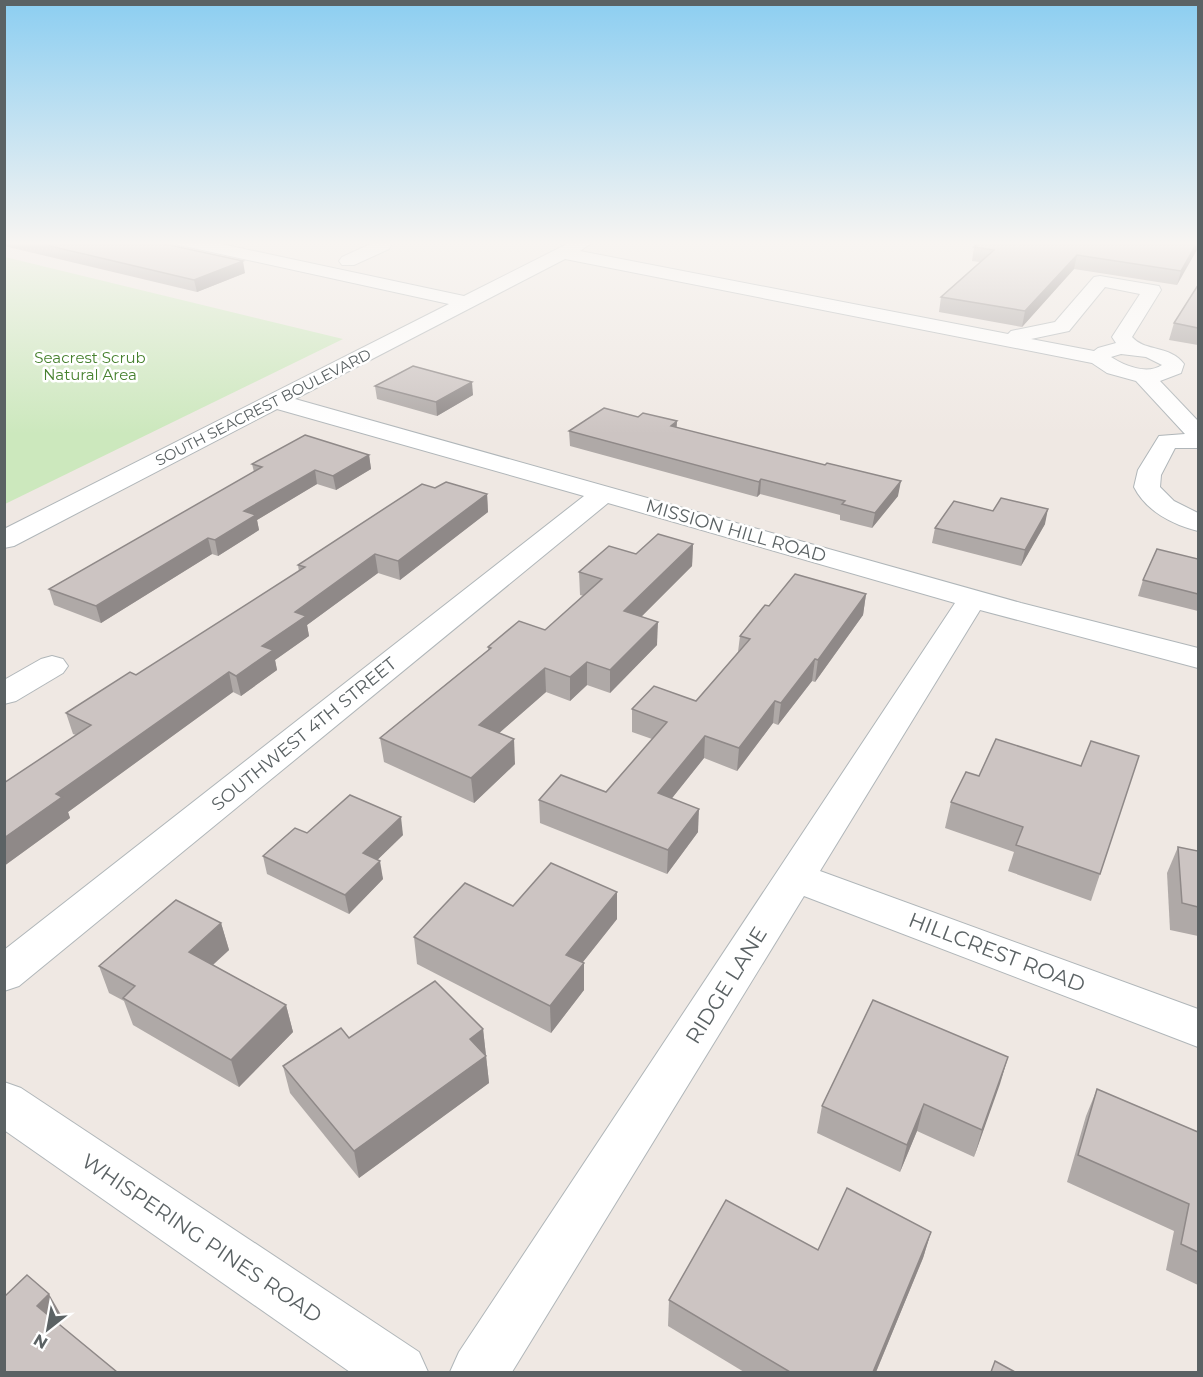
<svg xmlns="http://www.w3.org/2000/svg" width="1203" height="1377" font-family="Montserrat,sans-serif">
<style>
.green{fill:#cce8bd}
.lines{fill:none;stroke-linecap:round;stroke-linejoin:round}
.minor-casing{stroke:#b0b6b9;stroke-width:2}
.minor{fill:#fff;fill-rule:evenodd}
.wall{fill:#afa9a7}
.shaded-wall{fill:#8f8988}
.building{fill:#ccc4c2;stroke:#8f8988;stroke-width:1.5}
.labels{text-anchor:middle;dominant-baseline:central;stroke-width:5;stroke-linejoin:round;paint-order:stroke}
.far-park-label{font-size:15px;fill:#46812e;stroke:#fff}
.far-street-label{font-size:15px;fill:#5b6264;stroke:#fff}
.street-label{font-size:18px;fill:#5b6264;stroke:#fff}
.near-street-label{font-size:21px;fill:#5b6264;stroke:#fff}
</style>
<rect width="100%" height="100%" fill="#efe8e3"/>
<!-- green -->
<path class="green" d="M5,257l338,82 -338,165z"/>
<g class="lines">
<!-- minor casing -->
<g class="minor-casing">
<g id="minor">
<path d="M176,241h31l257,55 109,-55h21l-14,10 428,83 3,-3 44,-9 39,-45 6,-1 59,10 2,4 -29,47c13,15 38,8 52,27l-3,9 -21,8 38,40v27h-23l-14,27 -1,12 14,14 24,12v18c-25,-6 -52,-20 -64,-44l4,-17 21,-34 26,-2 -49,-53 -29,-8 -15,-10 -527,-104 -270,140 726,204 177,45v20l-218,-58 -160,261 378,138v38l-394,-151 -292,476h-62l9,-20 496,-749 -347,-100 -589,483 -15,5v-41l580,-454 -307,-87 -263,137 -10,2v-19l445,-225 -265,-58 -6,-1zM1105,287l35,7 -28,43 4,6 -18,5 -4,3 -63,-12 38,-8zM1121,354l25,3 16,8c-15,10 -37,1 -51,-8z"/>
<path d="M377,241h12l2,4 -2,4 -35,16h-12l-3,-4 3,-4z"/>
<path d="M52,656l11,3 5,7 -5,7 -47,28 -12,3v-24l37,-21z"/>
<path d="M4,1082l17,6 398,264 9,20h-78l-346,-242z"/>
</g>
</g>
<!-- minor -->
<use href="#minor" class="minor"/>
</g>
<!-- wall -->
<g class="wall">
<path d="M4,241h147l94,32 -48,19 -193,-46z"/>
<path d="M1198,241l-21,44 -103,-16 -52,58 -83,-15 2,-15 39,-35 -8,-1 2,-14z"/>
<path d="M1198,285v60l-29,-5 5,-17z"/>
<path d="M375,386l98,9 -36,21 -60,-17z"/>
<path d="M638,417l39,4 -1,6 222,69 -26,32 -32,-8v-5l-80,-21 -3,3 -187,-51 -1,-15z"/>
<path d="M369,455l2,14 -35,21 -19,-6 -60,36 2,10 -41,26 -6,-2 -111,69 -47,-18 -5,-16 205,-117 -2,-8z"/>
<path d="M435,488l52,6 1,18 -88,68 -22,-7 -71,52 2,11 -34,24 2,10 -36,26 -8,-4 -165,120 2,6 -66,48 72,-131 -3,-1 -7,-21 70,-38 163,-103 -1,-7z"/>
<path d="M1045,524l-24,42 -89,-23 3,-15z"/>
<path d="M693,544l-1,22 -51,51 16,28 -47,48 -23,-8 -17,16 -24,-9 -47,41 16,31 -41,39 -90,-41 -4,-24 108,-88v-3l57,-17 39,-34 -4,-1 -1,-23 57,-18z"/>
<path d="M1198,559v52l-60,-15 5,-16z"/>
<path d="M866,594l-3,21 -48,67 -3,-1 -34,44 -5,-2 -36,48 -33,-13 -32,40 26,34 -31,42 -127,-51 -1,-23 67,-8 46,-53 -20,-7v-23l64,-8 42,-49 2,-16 29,-30z"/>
<path d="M966,772l134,102 -9,27 -83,-30 6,-19 -69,-24 6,-26z"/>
<path d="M307,833l96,2 -26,25 6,19 -34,35 -82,-40 -4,-18z"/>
<path d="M1178,847l20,4v85l-28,-6 -3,-57z"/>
<path d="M513,906l104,13 -34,43 1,28 -33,43 -134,-69 -3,-27z"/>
<path d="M221,923l8,27 -16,15 73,40 7,27 -54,55 -106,-62 -9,-24 -15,-8 -10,-27z"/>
<path d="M483,1029l6,54 -130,95 -69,-85 -7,-27 66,-28z"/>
<path d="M1008,1057l-34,100 -57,-26 -17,41 -83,-39 5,-27z"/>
<path d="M1097,1089l101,43v153l-32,-15 8,-39 -107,-49 19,-66z"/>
<path d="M931,1232l-8,26 -47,114h-132l-76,-46 1,-26 149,-50z"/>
</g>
<!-- shaded-wall -->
<g class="shaded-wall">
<path d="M1198,241v7l-21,37 4,-14z"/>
<path d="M1077,255l-3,14 -52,58 3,-16z"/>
<path d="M243,261l2,12 -48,19 -3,-12z"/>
<path d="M472,382l1,13 -36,21 -1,-14z"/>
<path d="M677,421l-1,15 -5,-10z"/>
<path d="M369,455l2,14 -35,21 -3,-14z"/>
<path d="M315,470l2,14 -60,36 2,10 -41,26 -3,-16 29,-29z"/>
<path d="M761,479l-1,15 -3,3 2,-15z"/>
<path d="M901,481l-3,15 -26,32 3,-15z"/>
<path d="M487,494l1,18 -88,68 -2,-19z"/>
<path d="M1048,509l-3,15 -24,42 4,-16z"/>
<path d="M208,538l4,16 -111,69 -5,-17z"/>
<path d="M693,544l-1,22 -68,68v-23z"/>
<path d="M375,554l3,19 -71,52 2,11 -34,24 2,10 -36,26 -5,-20 26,-30 33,-34z"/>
<path d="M866,594l-3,21 -48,67 3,-22z"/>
<path d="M658,622l-1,23 -47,48v-23z"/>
<path d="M815,659l-3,22 -34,44 3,-22z"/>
<path d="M587,662v23l-17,16v-24z"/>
<path d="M545,668l1,24 -65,57 -2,-24z"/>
<path d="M229,672l4,20 -165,120 2,6 -66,48v-28l52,-44z"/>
<path d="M775,701l-2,22 -36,48 2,-23z"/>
<path d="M705,736l-1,22 -47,59 1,-24z"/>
<path d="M514,739l1,25 -41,39 -3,-25z"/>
<path d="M699,809l-1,23 -31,42 1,-24z"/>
<path d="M401,817l2,18 -37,36 -3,-18z"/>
<path d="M380,861l3,18 -34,35 -4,-19z"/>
<path d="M617,892v27l-50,63 -1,-27z"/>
<path d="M221,923l8,27 -32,29 -8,-27z"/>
<path d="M584,963v27l-33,43 -1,-27z"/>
<path d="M286,1005l7,27 -54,55 -8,-27z"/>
<path d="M483,1029l6,54 -130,95 -5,-27 116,-112z"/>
<path d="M1008,1057l-8,27 -26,73 8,-27z"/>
<path d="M924,1104l-7,27 -17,41 7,-27z"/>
<path d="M931,1232l-8,26 -47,114h-3z"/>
<path d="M49,1294l15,26 -13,12 -14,-26z"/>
</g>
<!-- building -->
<g class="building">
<path d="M29,241h122l92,20 -49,19z"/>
<path d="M981,241h217l-17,30 -104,-16 -52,56 -84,-14 53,-47 -20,-3z"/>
<path d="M1198,285v43l-24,-5z"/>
<path d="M413,366l59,16 -36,20 -61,-16z"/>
<path d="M604,408l34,9 5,-4 34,8 -6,5 154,39 2,-2 74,18 -26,32 -33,-9 3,-3 -84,-22 -2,3 -190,-51z"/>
<path d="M305,435l64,20 -36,21 -18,-6 -71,41 12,4 -41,25 -7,-2 -112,68 -47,-17 213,-122 -10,-3z"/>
<path d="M446,482l41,12 -89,67 -23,-7 -80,58 11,4 -44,30 11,4 -37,26 -7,-4 -173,122 6,3 -58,41v-55l87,-58 -25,-12 64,-41 6,3 169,-108 -7,-2 124,-81 13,4z"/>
<path d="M1001,498l47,11 -23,41 -90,-22 19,-27 39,10z"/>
<path d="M658,534l35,10 -69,67 34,11 -48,48 -23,-8 -17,15 -25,-9 -66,57 35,14 -43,39 -91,-40 111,-90 -3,-1 31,-26 26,9 57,-51 -23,-7 30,-26 27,8z"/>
<path d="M1157,549l41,10v35l-55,-14z"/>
<path d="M795,574l71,20 -48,66 -3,-1 -34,44 -6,-2 -36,47 -34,-12 -47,57 41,16 -31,41 -129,-50 22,-25 45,17 61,-70 -35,-13 22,-23 42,15 54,-62 -10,-3 25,-31 4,1z"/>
<path d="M996,739l85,27 10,-25 48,15 -39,118 -84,-29 7,-18 -72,-25 15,-30 13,4z"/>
<path d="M350,795l51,22 -38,36 17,8 -35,34 -82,-39 32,-28 12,5z"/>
<path d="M1178,847l20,4v56l-16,-4z"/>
<path d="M551,863l66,29 -51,63 18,8 -34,43 -136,-69 51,-54 48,23z"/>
<path d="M176,900l45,23 -32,29 97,53 -55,55 -108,-62 12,-12 -36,-20z"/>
<path d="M435,981l48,48 -13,10 16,17 -132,95 -71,-85 58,-38 8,10z"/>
<path d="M873,1000l135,57 -26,73 -58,-26 -17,41 -85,-39z"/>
<path d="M1097,1089l101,43v120l-17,-8 8,-40 -111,-49z"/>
<path d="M847,1188l84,44 -58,140h-83l-121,-72 57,-100 92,50z"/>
<path d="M27,1275l22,19 -12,12 80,66h-113v-75z"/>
<path d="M995,1361l20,11h-24z"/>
</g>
<!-- sky -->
<linearGradient id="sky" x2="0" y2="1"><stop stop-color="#8ccef1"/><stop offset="0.56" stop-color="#f8f5f2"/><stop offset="1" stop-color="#f8f5f2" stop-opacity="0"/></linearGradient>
<rect width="1203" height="434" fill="url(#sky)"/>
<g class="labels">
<!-- far-park labels -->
<g class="far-park-label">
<text x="90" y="357">Seacrest Scrub<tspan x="90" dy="17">Natural Area</tspan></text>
</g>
<!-- far-street labels -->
<g class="far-street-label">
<text transform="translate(263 407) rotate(-27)">SOUTH SEACREST BOULEVARD</text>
</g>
<!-- street labels -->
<g class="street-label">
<text transform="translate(736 531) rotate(16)">MISSION HILL ROAD</text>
<text transform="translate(304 734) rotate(-39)">SOUTHWEST 4TH STREET</text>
</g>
<!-- near-street labels -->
<g class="near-street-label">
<text transform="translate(997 952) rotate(21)">HILLCREST ROAD</text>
<text transform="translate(726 985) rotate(-58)">RIDGE LANE</text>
<text transform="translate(202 1238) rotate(34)">WHISPERING PINES ROAD</text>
</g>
</g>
<!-- border -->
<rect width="1203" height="1377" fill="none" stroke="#5b6264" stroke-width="12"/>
<!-- north arrow -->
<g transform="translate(48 1329) rotate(211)" stroke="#ffffff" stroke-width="4.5" paint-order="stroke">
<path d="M0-4.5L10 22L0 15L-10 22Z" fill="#5b6264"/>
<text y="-9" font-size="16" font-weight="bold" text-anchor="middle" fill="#5b6264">N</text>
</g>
</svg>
